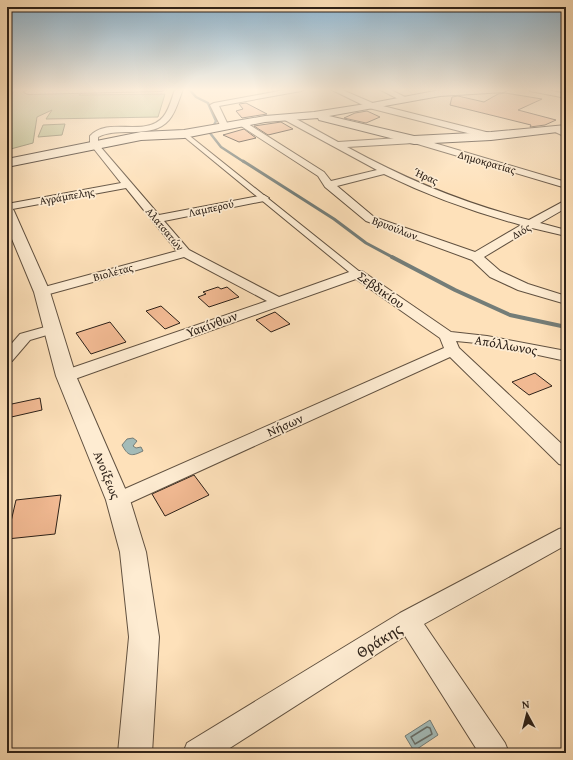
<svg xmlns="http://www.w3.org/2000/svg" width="573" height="760" font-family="'Gentium Book Plus',serif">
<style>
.green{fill:#bbc493;stroke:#747256}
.water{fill:#a3bbb8;stroke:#747d78}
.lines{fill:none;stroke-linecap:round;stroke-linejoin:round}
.shore{stroke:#686e68;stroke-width:1.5}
.stream-far2{stroke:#747d78;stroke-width:2.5}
.stream-far1{stroke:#747d78;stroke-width:3}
.stream{stroke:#747d78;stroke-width:4}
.building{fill:#f1b992;stroke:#2d2118}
.pedestrian-casing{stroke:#615140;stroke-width:2}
.minor-casing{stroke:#615140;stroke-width:2}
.tertiary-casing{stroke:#615140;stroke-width:2}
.secondary-casing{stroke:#2d2118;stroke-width:2}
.pedestrian{fill:#feecd2;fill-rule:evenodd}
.minor{fill:#feecd2;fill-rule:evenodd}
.tertiary{fill:#feecd2;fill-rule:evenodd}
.secondary{fill:#feecd2;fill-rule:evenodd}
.labels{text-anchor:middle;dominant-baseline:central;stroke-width:3.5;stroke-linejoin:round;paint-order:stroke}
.far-street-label{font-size:11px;fill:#2d2118;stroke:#feecd2}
.street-label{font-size:13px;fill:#2d2118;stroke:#feecd2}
.near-street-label{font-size:16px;fill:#2d2118;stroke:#feecd2}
</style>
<rect width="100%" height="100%" fill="#fee1ba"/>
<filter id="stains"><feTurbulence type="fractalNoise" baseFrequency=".005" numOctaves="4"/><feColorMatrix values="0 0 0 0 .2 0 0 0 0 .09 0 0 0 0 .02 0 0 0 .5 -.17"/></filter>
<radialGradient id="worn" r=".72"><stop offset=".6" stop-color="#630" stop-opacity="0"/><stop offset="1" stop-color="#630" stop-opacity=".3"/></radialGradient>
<!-- green -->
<g class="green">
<path d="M7,89h82l-10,6 86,-1 -7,23 -112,2 6,-9 -15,7 -4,26 -26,7z"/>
<path d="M65,124l-3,11 -24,2 5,-12z"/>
</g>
<!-- water -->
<g class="water">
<path d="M133,438l4,3 -4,5 3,2 5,-1 2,4c-12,6 -15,5 -21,-6l5,-6z"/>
<path d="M430,720l8,15 -24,16 -9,-15z"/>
</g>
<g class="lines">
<!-- shore -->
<path class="shore" d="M427,727l3,1 2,6 -17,10 -4,-7z"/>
<!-- stream-far2 -->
<g class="stream-far2">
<path d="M189,89l7,8 12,6 8,18 -4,8"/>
<path d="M7,99l9,-10"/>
<path d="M211,131l-1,2 11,14 23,15"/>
</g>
<!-- stream-far1 -->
<path class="stream-far1" d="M243,161l91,58 32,24 28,15"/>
<!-- stream -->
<path class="stream" d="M392,257l63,33 55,25 56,12"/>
</g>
<!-- building -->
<g class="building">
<path d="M505,93l37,6 -24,11 38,10 -11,5 -15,2 1,-2 -81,-20 2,-8 6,-1 26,6 14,-8z"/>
<path d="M246,103l21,11 -25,4 -6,-7 7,-2 -4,-5z"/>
<path d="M367,111l13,6 -14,6 -22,-5 11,-5z"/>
<path d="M281,122l12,7 -25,6 -14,-9z"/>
<path d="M244,129l12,9 -17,4 -16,-7z"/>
<path d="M218,287l3,2 6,-2 12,10 -30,10 -11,-10 8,-3 -3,-2z"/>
<path d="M161,306l19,17 -15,6 -19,-18z"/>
<path d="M275,312l15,12 -19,8 -15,-12z"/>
<path d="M110,322l16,20 -35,12 -15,-21z"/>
<path d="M535,373l17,13 -23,9 -17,-13z"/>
<path d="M40,398l2,12 -35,8v-13z"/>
<path d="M194,475l15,20 -44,21 -13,-22z"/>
<path d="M61,495l-6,39 -48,5 9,-39z"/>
</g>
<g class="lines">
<!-- pedestrian casing -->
<g class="pedestrian-casing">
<path id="pedestrian" d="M182,133h4l174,139 2,2 -2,2h-6l-172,-141z"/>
</g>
<!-- minor casing -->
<g class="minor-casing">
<g id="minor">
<path d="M68,89h97l-4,2 -133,3 -4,-2 4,-2z"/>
<path d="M175,89h8c-4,10 -7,23 -14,31 -17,20 -50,6 -71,17v7l61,71 105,-20 5,3 -5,3 -100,20 25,29 90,47 73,-26h10l89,61 36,4 79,15v10l-79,-17 -31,-3 3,7 107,100v18l-7,-2 -109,-107 -325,148 -7,3 -7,-3 -3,-5 3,-5 333,-147 -4,-10 -84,-59 -284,101 -6,1 -6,-1 -2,-4 2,-4 207,-71 -83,-44 -142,39 -5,-1 -2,-3 2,-3 140,-38 -51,-63 -119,22v-6l114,-21 -31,-39v-8c18,-20 55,2 73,-19 6,-7 9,-19 12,-28z"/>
<path d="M290,89h15l-4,2 -82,15 10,21 -4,2 -4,-2 -11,-22 4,-2z"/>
<path d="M330,89h10l35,15 119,30 1,2 -4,3 -122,-31z"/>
<path d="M379,89h10l20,10 -4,2h-3z"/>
<path d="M529,89h14l23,5v4l-36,-7z"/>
<path d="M283,115h6l49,27 76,-5 152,45v6l-152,-45 -67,4c60,33 116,56 182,73l37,-20v8l-26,15 26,7v6l-34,-8 -48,29 16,14 28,13 38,12v8l-48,-14 -28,-13 -18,-17 -106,-39 -41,-34 -7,-11 -80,-52 4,-2h3l79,50 7,9 46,-11 -94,-51zM384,174c45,22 90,38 137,51l-46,27 -101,-35 -37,-31z"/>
<path d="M556,126l10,5v6l-13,-6 -1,-2z"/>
<path d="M52,325l5,1 2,3 -2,3 -27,8 -18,21 -5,2v-14l13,-15z"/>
<path d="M566,527v18l-142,79 81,119 4,10h-30l-74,-117 -183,117h-39l4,-10 213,-130 159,-84z"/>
</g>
</g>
<!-- tertiary casing -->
<g class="tertiary-casing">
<path id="tertiary" d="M7,207l5,1 2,3 36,81 26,84 54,124 16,52 13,85 -7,116h-34l11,-116 -9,-85 -14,-52 -50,-124 -22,-84 -27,-65z"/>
</g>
<!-- secondary casing -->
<g class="secondary-casing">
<path id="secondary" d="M457,89h52l-5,3 -64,4 -111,20 85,20 77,-4 75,-7v6l-75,9 -77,4 -95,-24 -1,-2 -53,4 -81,16 -43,2 -134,27v-8l134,-27 43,-2 81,-14 49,-4 58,-9 68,-13z"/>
</g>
<!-- pedestrian -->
<use href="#pedestrian" class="pedestrian"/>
<!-- minor -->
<use href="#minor" class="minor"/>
<!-- tertiary -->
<use href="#tertiary" class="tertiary"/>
<!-- secondary -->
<use href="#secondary" class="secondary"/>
</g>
<!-- sky -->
<linearGradient id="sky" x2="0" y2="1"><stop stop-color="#8cb7d5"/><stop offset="0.46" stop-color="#fff2e0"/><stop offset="1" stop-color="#fff2e0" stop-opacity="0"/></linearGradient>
<rect width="573" height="195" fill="url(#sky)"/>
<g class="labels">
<!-- far-street labels -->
<g class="far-street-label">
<text transform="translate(487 162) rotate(16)">Δημοκρατίας</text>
<text transform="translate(426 176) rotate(24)">Ήρας</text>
<text transform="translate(67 196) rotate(-10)">Αγράμπελης</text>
<text transform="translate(211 208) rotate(-12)">Λαμπερού</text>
<text transform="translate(395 228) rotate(21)">Βρυούλων</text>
<text transform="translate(165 229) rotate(50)">Αλατσατών</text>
<text transform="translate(521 231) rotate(-31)">Διός</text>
<text transform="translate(113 272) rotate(-15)">Βιολέτας</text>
</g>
<!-- street labels -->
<g class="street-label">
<text transform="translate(381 290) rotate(35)">Σεβδικίου</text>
<text transform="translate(212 324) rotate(-20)">Υακίνθων</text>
<text transform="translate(506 345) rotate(10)">Απόλλωνος</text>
<text transform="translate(285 425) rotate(-24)">Νήσων</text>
<text transform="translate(107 475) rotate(68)">Ανοίξεως</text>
</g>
<!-- near-street labels -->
<g class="near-street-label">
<text transform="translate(379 640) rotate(-32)">Θράκης</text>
</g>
</g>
<!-- margin -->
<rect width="573" height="760" fill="none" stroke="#fee1ba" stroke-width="24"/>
<rect x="8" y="8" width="557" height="744" fill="none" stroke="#2d2118" stroke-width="2"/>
<rect x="12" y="12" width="549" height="736" fill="none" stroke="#2d2118"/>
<!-- north arrow -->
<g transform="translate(527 714) rotate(353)" stroke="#feecd2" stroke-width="3" paint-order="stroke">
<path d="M0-3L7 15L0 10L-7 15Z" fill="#2d2118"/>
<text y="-6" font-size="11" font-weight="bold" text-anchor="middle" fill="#2d2118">N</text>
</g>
<rect width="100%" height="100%" filter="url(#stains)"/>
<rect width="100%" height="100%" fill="url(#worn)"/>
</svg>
